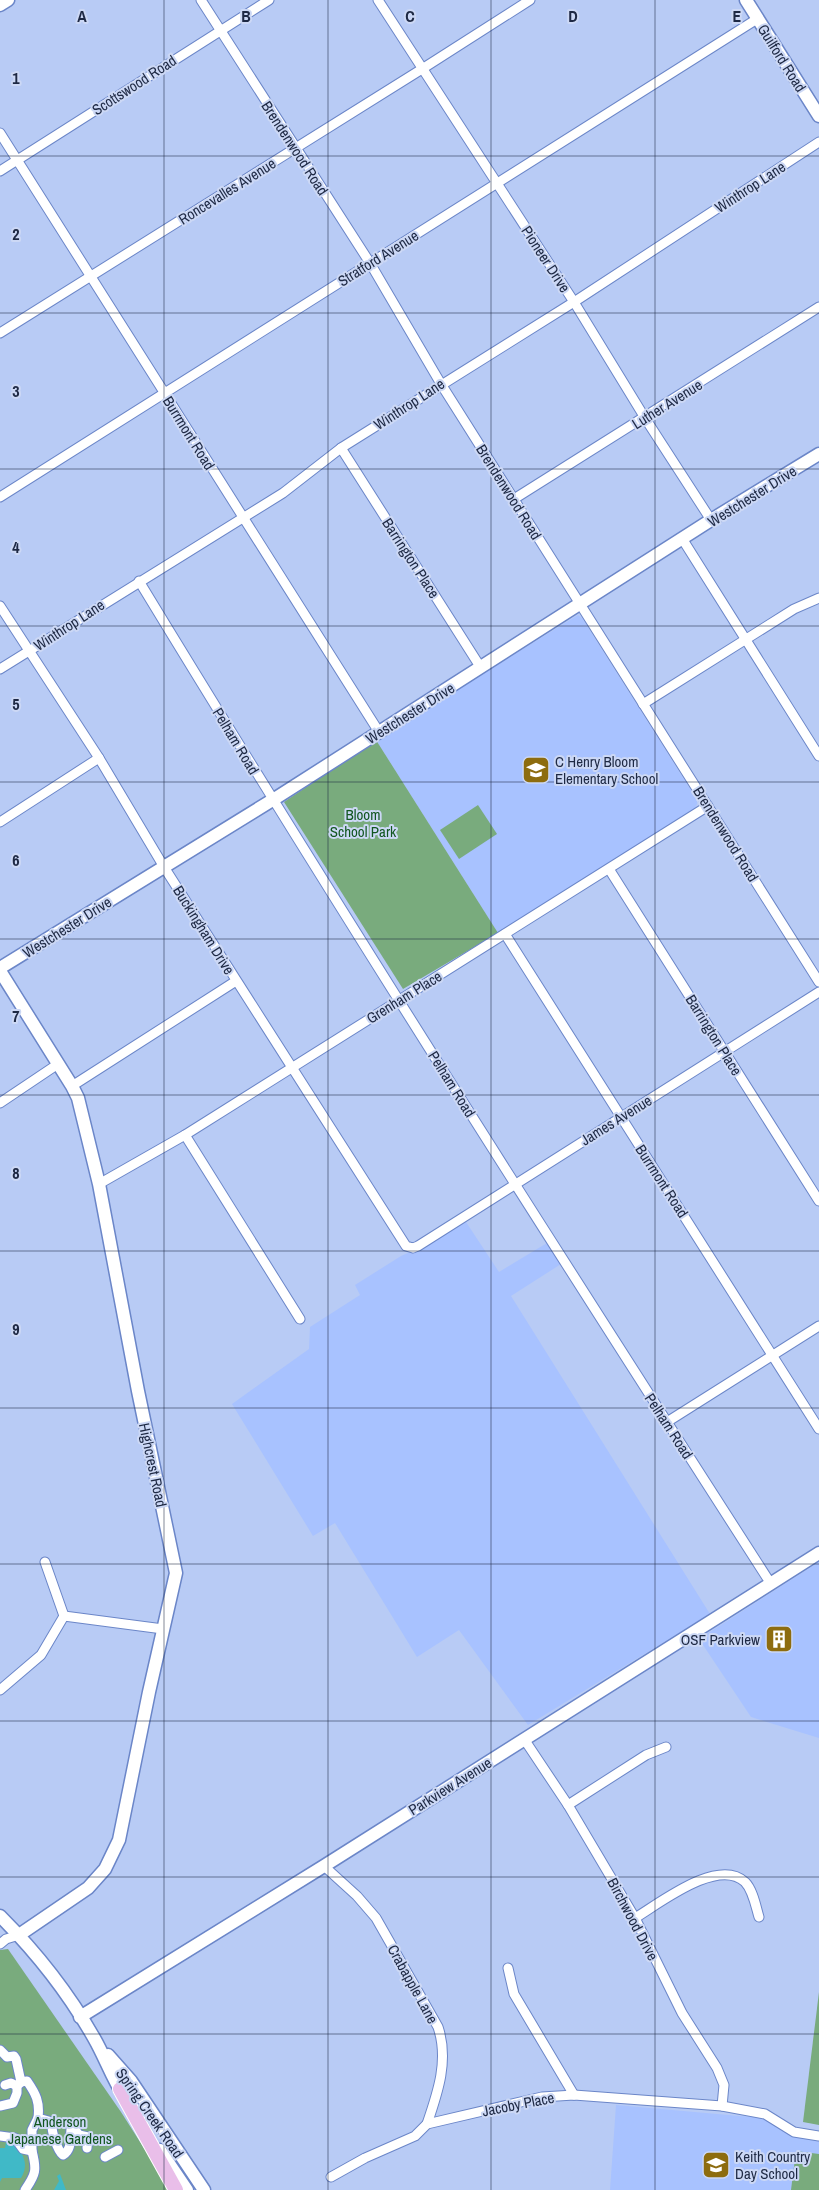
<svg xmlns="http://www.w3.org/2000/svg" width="819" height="2190" font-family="'Archivo Narrow',sans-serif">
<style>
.built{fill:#a8c2ff}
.green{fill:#79ab7d}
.water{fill:#40b9c7}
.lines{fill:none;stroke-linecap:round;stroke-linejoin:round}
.street-casing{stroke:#6b86c8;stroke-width:11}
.secondary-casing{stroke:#6b86c8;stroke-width:15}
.primary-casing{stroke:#fff;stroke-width:16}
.street{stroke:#fff;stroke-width:9}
.secondary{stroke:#fff;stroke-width:12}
.primary{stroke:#e9bee9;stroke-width:14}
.grid{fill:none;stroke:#1e2944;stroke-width:1;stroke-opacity:0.55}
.labels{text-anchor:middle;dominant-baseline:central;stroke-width:4;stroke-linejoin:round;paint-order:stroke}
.street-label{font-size:15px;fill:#1e2944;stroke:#ccd8f5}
.poi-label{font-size:15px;fill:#1e2944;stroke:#ccd8f5;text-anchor:start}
.park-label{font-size:15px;fill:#11561f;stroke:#ccd8f5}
.grid-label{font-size:16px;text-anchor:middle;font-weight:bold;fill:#1e2944;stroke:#ccd8f5;stroke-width:4;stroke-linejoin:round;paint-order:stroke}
</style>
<rect width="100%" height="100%" fill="#b8cbf5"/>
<!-- built -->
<g class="built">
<path d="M578,615l4,3 115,182v4l-2,4 -197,125 -122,-193z"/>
<path d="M466,1222l33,50 48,-29 14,21 -50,32 199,318 -182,111 -69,-95 -42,27 -82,-134 -22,13 -81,-132 77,-55 1,-22 50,-32 -5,-10 46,-29 32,-14z"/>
<path d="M819,1562v176l-68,-21 -52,-78z"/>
<path d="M616,2105l146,13 22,11 35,12v49h-209z"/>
</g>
<!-- green -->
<g class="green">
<path d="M376,740l122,193 -95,56 -119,-187z"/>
<path d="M478,805l19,29 -38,25 -19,-29z"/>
<path d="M8,1949l113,163 42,66 4,12h-167v-240z"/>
<path d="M819,1992v133l-16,-3z"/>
<path d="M796,2151l23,3v36h-28z"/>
</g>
<!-- water -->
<g class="water">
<path d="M6,2142h4c13,9 20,22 11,36h-19l-2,4v-34h5z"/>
<path d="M60,2174l6,16h-12l5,-9 -2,-5z"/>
</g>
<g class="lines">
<!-- street casing -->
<g class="street-casing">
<g id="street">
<path d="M201,0l169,263 71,121 378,598"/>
<path d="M378,0l196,302 71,116 66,102"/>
<path d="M0,133l379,599"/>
<path d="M0,171l269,-171"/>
<path d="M0,333l422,-264 108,-69"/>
<path d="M341,448l140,220"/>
<path d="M0,497l757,-478"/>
<path d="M514,499l305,-192"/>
<path d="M683,540l136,216"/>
<path d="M139,581c205,337 418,670 632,1003"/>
<path d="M0,606l99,152 65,109 242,379 7,2 5,-2 401,-254"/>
<path d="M0,669l283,-176 58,-45 233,-146 245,-160"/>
<path d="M643,704l151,-95 25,-11"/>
<path d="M0,822l99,-64"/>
<path d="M609,869l210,332"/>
<path d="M505,934l314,495"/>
<path d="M72,1086l164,-105"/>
<path d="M0,1103l58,-39"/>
<path d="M185,1135l115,184"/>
<path d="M99,1184l86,-49 523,-329"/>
<path d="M667,1422l152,-96"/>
<path d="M45,1562l19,54"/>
<path d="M64,1616l99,13"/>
<path d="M0,1690l41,-35 23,-39"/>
<path d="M524,1739l44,66 67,113 47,95 35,55 7,17 -2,21"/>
<path d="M568,1805l78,-50 20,-8"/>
<path d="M324,1866l33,30 19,22 62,109c11,33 0,65 -11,97"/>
<path d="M635,1918c25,-15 83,-61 110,-36 8,8 11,25 14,35"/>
<path d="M0,1944l6,-5 13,-4"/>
<path d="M508,1968l6,26 60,101"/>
<path d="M0,2050l7,7 7,-1 2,3 5,23 6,-1c9,13 13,21 11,37l14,4c-1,9 5,28 11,33 9,-5 7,-16 8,-26l2,-2 6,8 9,2 -1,11"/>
<path d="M5,2085l6,-2 6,3"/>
<path d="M0,2106l13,-3 4,-10v-7l4,-4"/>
<path d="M0,2136l15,2 8,11 9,2v-21l6,-12"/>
<path d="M105,2157l13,-7"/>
<path d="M331,2177l34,-19 50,-22 12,-12 115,-27 32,-2 148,11 43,8 29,18 25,4"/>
<path d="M25,2190c11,-16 12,-20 7,-39"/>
</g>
</g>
<!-- secondary casing -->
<g class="secondary-casing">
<g id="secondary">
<path d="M746,0l73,116"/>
<path d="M0,5l8,-5"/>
<path d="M0,968l279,-172 432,-276 108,-66"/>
<path d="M0,971l72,115 6,12 21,86 39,207 38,182 -27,119 -30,148 -14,29 -17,19 -69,47"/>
<path d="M0,1916c36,36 69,78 94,122 11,19 18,40 30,58"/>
<path d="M80,2017l244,-151 495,-313"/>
<path d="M108,2055l23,26 73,109"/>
<path d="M160,2150l27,40"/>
</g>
</g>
<!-- primary casing -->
<g class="primary-casing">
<path id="primary" d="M120,2089l56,101"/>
</g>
<!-- street -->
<use href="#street" class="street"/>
<!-- secondary -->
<use href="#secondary" class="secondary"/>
<!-- primary -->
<use href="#primary" class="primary"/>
</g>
<!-- grid -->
<path class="grid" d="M164,0v2190M328,0v2190M491,0v2190M655,0v2190M0,156h819M0,313h819M0,469h819M0,626h819M0,782h819M0,939h819M0,1095h819M0,1251h819M0,1408h819M0,1564h819M0,1721h819M0,1877h819M0,2034h819"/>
<!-- icons -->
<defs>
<g id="school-square" transform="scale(1.4375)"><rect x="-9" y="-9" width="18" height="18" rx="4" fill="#8d6c0f" stroke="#ccd8f5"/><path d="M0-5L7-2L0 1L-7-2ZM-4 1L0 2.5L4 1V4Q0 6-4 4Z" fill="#fff"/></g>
<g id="building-square" transform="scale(1.4375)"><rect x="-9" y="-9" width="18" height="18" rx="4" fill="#8d6c0f" stroke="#ccd8f5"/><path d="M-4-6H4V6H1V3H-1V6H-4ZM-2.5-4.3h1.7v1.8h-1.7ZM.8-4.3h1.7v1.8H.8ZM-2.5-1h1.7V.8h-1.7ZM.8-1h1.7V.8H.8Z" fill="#fff"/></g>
</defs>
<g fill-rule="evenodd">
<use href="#school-square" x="536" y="770"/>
<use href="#building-square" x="779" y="1639"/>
<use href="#school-square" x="716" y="2165"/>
</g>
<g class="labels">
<!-- street labels -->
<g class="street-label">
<text transform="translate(782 58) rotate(58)">Guilford Road</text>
<text transform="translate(134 85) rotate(-33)">Scottswood Road</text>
<text transform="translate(295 148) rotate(57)">Brendenwood Road</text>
<text transform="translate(750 187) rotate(-33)">Winthrop Lane</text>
<text transform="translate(227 191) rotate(-32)">Roncevalles Avenue</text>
<text transform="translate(378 258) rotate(-32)">Stratford Avenue</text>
<text transform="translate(546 259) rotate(57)">Pioneer Drive</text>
<text transform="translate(409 404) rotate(-33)">Winthrop Lane</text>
<text transform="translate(667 404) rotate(-32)">Luther Avenue</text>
<text transform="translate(189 433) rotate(58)">Burrmont Road</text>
<text transform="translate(509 492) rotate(58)">Brendenwood Road</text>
<text transform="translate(752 496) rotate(-32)">Westchester Drive</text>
<text transform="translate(411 558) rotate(57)">Barrington Place</text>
<text transform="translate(69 625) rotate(-33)">Winthrop Lane</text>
<text transform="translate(410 713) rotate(-32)">Westchester Drive</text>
<text transform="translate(236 741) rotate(59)">Pelham Road</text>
<text transform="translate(726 834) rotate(58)">Brendenwood Road</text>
<text transform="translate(67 927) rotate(-32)">Westchester Drive</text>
<text transform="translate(204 930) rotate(58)">Buckingham Drive</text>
<text transform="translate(404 997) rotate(-32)">Grenham Place</text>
<text transform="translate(714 1035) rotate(58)">Barrington Place</text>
<text transform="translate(452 1084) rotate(58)">Pelham Road</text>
<text transform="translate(616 1120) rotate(-32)">James Avenue</text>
<text transform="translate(662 1181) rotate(57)">Burrmont Road</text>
<text transform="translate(669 1426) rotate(57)">Pelham Road</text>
<text transform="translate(153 1465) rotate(78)">Highcrest Road</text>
<text transform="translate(450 1786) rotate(-32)">Parkview Avenue</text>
<text transform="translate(633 1919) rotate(62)">Birchwood Drive</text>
<text transform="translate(413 1984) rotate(61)">Crabapple Lane</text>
<text transform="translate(518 2104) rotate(-11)">Jacoby Place</text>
<text transform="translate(150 2113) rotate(55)">Spring Creek Road</text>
</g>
<!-- poi labels -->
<g class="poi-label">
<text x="555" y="761">C Henry Bloom<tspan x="555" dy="17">Elementary School</tspan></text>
<text x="760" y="1639" text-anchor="end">OSF Parkview</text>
<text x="735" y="2156">Keith Country<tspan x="735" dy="17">Day School</tspan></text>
</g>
<!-- park labels -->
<g class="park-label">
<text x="363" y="814">Bloom<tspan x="363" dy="17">School Park</tspan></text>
<text x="60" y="2121">Anderson<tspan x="60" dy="17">Japanese Gardens</tspan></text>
</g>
</g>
<g class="grid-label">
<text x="82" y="22">A</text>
<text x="246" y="22">B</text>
<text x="410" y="22">C</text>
<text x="573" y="22">D</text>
<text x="737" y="22">E</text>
<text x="16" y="84">1</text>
<text x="16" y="240">2</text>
<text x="16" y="397">3</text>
<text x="16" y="553">4</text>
<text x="16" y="710">5</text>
<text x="16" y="866">6</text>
<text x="16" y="1022">7</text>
<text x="16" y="1179">8</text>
<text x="16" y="1335">9</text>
</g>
</svg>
